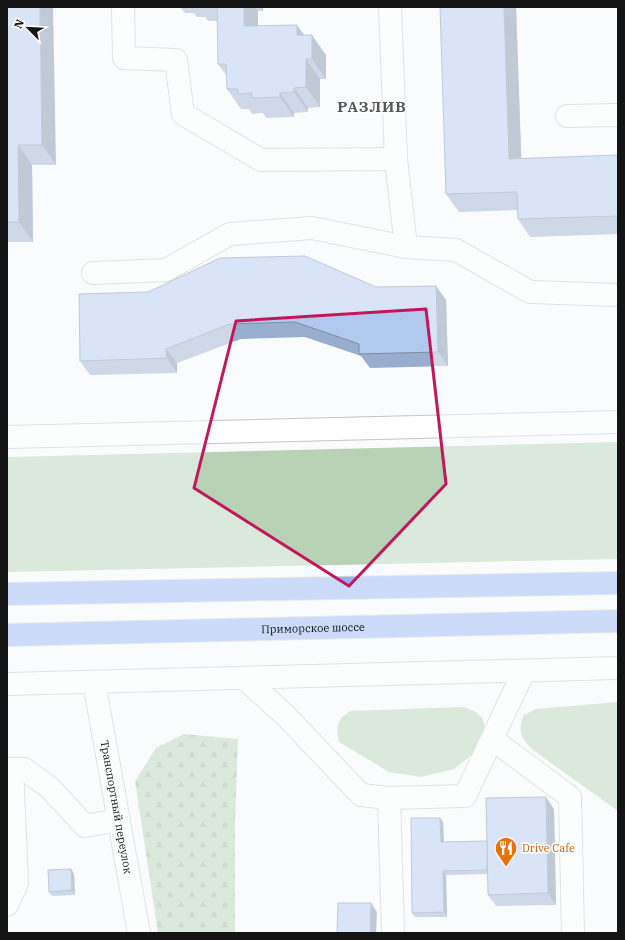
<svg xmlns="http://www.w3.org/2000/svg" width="625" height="940" font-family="'IBM Plex Serif',serif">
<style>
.green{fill:#b7d2b5}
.forest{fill:url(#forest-firs)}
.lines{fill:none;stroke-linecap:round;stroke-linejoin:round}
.minor-casing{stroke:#c3c4c6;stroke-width:24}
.highway-casing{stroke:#d5d5d5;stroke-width:24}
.minor{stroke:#fff;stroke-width:22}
.highway{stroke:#93b3f6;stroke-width:22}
.wall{fill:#99adce}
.shaded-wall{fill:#7d8da7}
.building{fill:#b2c9ef;stroke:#7d8da7}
.marked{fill:none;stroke:#c2185b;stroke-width:3;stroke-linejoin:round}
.labels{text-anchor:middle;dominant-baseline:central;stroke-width:3;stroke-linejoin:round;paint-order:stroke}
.street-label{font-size:11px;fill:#141415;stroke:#fff}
.food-label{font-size:11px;fill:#c56008;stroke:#fff;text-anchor:start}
.district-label{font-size:15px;font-weight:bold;letter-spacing:1px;fill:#555657;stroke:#fff}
</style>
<defs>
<pattern id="forest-firs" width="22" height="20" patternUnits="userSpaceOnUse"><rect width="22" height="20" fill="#b7d2b5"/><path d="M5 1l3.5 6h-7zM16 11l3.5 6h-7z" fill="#9cb39b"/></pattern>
</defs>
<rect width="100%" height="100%" fill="#fafbfc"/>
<!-- green -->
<g class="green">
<path d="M618,442v117l-611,13v-115z"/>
<path d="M618,702v109l-85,-61c-12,-12 -16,-19 -9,-35l12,-6z"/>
<path d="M462,707c24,6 25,16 21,39l-29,23 -33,8 -32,-5 -50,-30c-3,-17 -3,-21 11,-31z"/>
</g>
<!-- forest -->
<path class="forest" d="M184,734l54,5 -3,83v111h-77l-23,-152 21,-33z"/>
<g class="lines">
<!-- minor casing -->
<g class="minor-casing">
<g id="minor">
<path d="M123,7l1,51 52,2 7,54 78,46 135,-1"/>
<path d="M390,7l6,152 10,88 50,3 74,42 88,3"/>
<path d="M567,116l51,-1"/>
<path d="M93,273l73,-3 64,-36 82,-6 94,19"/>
<path d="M7,437l611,-15"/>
<path d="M244,678l42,38 75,79 28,3 76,-2 59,-125"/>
<path id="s1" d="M94,682l45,251"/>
<path d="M7,684l611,-16"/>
<path d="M492,739l78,58 3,136"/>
<path d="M7,769h17l26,19 35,38 34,-6"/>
<path d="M389,798l4,135"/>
<path d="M7,905l10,-22 -5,-114"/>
</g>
</g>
<!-- highway casing -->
<g class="highway-casing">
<g id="highway">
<path d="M7,594l611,-11"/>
<path id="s2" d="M7,635l611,-14"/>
</g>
</g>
<!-- minor -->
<use href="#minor" class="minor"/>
<!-- highway -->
<use href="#highway" class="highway"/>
</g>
<!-- wall -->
<g class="wall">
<path d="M7,7l49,158h-24l1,77h-26z"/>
<path d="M180,7h83v4h-5v15l39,-1 7,10 22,20v24h-6v28l-12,1v4l-14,1v4l-28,1 -3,-5 -11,1 -3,-5h-8l-14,-20v-13l-9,-12v-43h-10l-3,-4h-8l-3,-4h-9z"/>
<path d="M516,7l5,152 97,-4v79l-88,3 -12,-18 -1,-9 -58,2 -13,-18z"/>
<path d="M436,286l10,14 2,66 -78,2 -9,-12 -56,-19 -64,2 -64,24v10l-87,2 -10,-14 296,-74z"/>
<path d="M554,809l2,96 -60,1 -8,-11v-21l-42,1 1,42h-32l-3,-4 31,-91 1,20 43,-1z"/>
<path d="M71,869l3,5 1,21 -23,1 -3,-4z"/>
</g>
<!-- shaded-wall -->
<g class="shaded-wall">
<path d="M40,7h13l3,158 -14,-20z"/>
<path d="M244,7h11l3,4v35l-14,-20z"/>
<path d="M260,7h3v4z"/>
<path d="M504,7h12l6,170 -13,-18z"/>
<path d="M297,25l14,20 -14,-10z"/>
<path d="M312,35l14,20v24l-14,-20z"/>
<path d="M306,59l14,20v28l-14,-20z"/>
<path d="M294,88l14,20v4l-14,-20z"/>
<path d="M280,93l14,20v4l-14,-20z"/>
<path d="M18,145l14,20 1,77 -14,-20z"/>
<path d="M436,286l10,14 2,66 -10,-14z"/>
<path d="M166,349l11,14v10l-10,-15z"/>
<path d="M546,797l8,12 2,96 -8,-12z"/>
<path d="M440,818l3,4 1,24 -3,-4z"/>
<path d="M71,869l3,5 1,21 -3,-5z"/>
<path d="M443,871l3,4 1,42 -3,-5z"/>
<path d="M371,903l6,9 -1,21h-6z"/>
</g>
<!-- building -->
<g class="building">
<path d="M7,7h33l2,138h-24l1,77h-12z"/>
<path d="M217,7h27v19l53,-1v10h15v24h-6v28l-12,1v4l-14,1v4l-28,1v-5l-14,1v-5h-11l-1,-25h-8z"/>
<path d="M440,7h64l5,152 109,-4v61l-100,3 -1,-27 -71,2z"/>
<path d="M305,256l71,31 60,-1 2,66 -79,2v-10l-64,-22 -65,2 -64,25 1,9 -87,3 -1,-67 69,-2 72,-34z"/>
<path d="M546,797l2,96 -60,2 -2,-97z"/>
<path d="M411,818h29l1,24 46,-1v29l-44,1 1,41 -32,1z"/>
<path d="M71,869l1,21 -23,2 -1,-22z"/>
<path d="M338,903h33l-1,30h-33z"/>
</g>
<!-- marked area -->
<path d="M0 0H625V940H0ZM426,309l20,175 -97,102 -155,-98 42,-167z" fill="#fafbfc" fill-opacity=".55" fill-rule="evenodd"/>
<path class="marked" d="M426,309l20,175 -97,102 -155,-98 42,-167z"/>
<!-- icons -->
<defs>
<g id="restaurant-pin" transform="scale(1.15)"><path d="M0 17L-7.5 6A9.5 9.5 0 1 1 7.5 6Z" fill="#e8710a" stroke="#fff"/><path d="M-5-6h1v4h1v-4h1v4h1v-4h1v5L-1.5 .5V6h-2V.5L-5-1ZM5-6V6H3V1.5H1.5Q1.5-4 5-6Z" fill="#fff"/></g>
</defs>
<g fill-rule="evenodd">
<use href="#restaurant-pin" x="506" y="848"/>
</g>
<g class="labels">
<!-- street labels -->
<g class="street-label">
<text stroke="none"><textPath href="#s2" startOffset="306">Приморское шоссе</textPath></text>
<text stroke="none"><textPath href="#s1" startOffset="127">Транспортный переулок</textPath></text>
</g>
<!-- food labels -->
<g class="food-label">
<text x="522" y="848">Drive Cafe</text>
</g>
<!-- district labels -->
<g class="district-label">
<text x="372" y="106">РАЗЛИВ</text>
</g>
</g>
<!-- border -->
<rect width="625" height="940" fill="none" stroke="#141415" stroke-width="16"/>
<!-- north arrow -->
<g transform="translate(28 28) rotate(294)" stroke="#ffffff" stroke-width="3" paint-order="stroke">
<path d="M0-3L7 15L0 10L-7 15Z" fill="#141415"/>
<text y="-6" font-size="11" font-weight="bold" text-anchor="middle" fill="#141415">N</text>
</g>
</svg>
